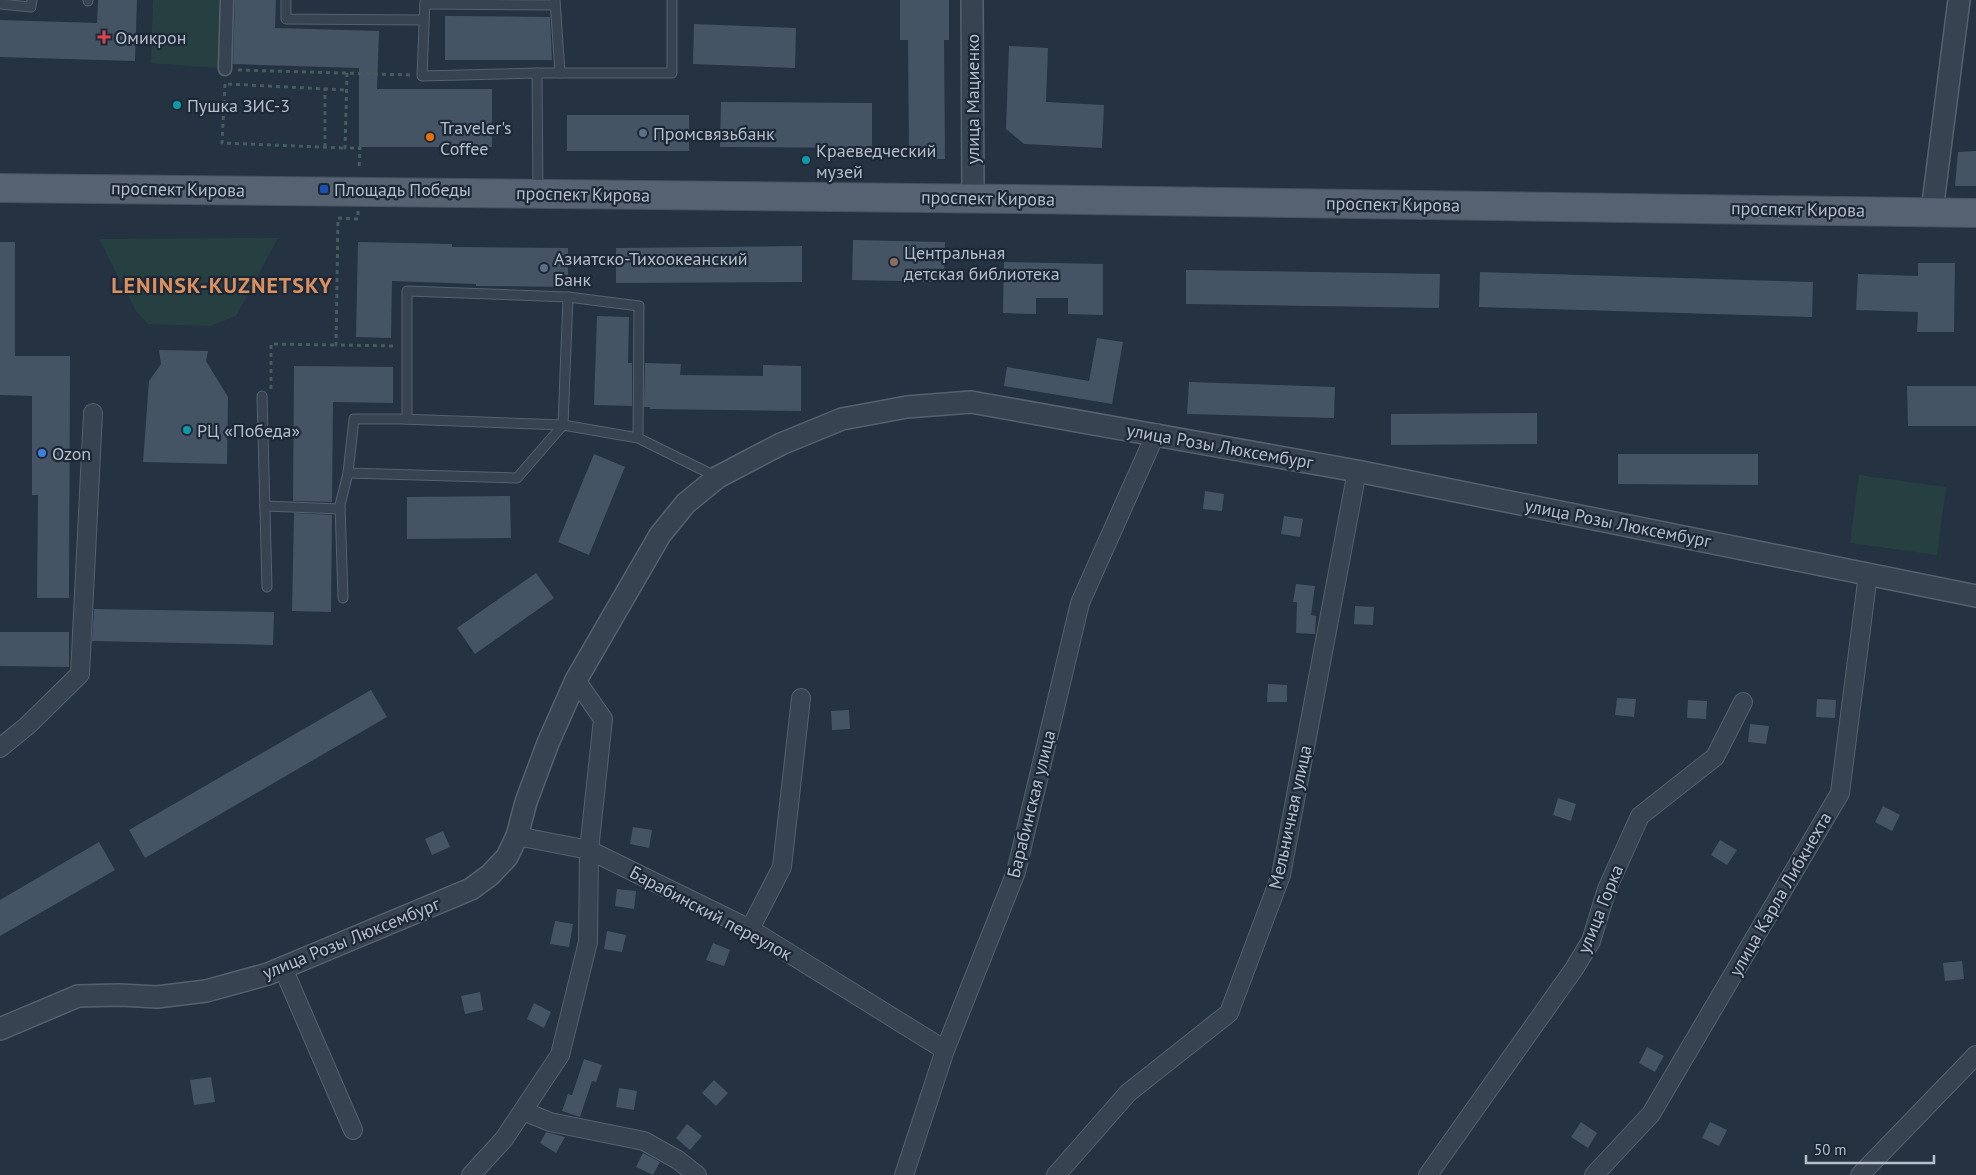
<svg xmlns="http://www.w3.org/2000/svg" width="1976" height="1175" font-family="'PT Sans',sans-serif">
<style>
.green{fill:#264042}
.building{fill:#455465}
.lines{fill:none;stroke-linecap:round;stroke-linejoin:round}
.service-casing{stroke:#56616e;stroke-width:11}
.pedestrian-casing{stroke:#56616e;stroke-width:15}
.minor-casing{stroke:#56616e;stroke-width:20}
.tertiary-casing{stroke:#56616e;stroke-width:24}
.primary-casing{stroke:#454f5d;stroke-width:30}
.path{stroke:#445d5f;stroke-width:3;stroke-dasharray:4 4;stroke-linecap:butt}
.service{stroke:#384351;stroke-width:9}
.pedestrian{stroke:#384351;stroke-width:12}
.minor{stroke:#384351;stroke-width:18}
.tertiary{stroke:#384351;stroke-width:21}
.primary{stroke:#566271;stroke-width:28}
.health-dot{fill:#e0444e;stroke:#1d2836;stroke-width:2}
.culture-dot{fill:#0f9aa8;stroke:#1d2836;stroke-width:2}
.service-dot{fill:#5c6f8a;stroke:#1d2836;stroke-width:2}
.food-dot{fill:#e8710a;stroke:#1d2836;stroke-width:2}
.transit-dot{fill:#1a4fb4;stroke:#1d2836;stroke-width:2}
.education-dot{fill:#8d6e63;stroke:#1d2836;stroke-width:2}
.shop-dot{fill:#3f7fe0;stroke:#1d2836;stroke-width:2}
.labels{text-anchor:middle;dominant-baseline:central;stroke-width:4.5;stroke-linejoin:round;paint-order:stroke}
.poi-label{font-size:18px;fill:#b5becb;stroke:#1d2836;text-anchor:start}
.street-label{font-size:18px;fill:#b5becb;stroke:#1d2836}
.district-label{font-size:22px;font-weight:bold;letter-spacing:1px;fill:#db9060;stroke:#1d2836}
</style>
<rect width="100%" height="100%" fill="#243241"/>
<!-- green -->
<g class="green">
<path d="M153,0h82l-4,69 -80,-6z"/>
<path d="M278,238l-42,78 -25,10 -63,-2 -12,-13 -37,-72z"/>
<path d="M1859,475l87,12 -9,68 -87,-12z"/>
</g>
<!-- building -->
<g class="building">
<path d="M98,0h39l-2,61 -135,-4v-37l97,3z"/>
<path d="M235,0h41l-1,28 104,3 -2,58h115v58h-133v-79l-126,-4z"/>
<path d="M900,0h49v40h-5l1,119h-36l-1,-119h-8z"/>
<path d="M445,16l105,1 2,43h-107z"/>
<path d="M694,24l102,4 -1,40 -102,-4z"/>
<path d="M1009,46l39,2 -2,54 58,3 -2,43 -78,-4 -18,-15z"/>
<path d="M721,102l151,1v45l-152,-1z"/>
<rect x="567" y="115" width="122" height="36"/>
<path d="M1976,151v35h-21l3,-34z"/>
<path d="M853,240l92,2 -1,40 -92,-2z"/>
<path d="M0,242h15v114h55l-1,242h-32l1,-103h-6v-99l-32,-1z"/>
<path d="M358,242l94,2v3l116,1v39l-92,-1v-2l-84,-3 -1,57 -35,-1z"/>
<path d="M802,246v36l-186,1v-35z"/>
<path d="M1004,262l99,2v51l-35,-1v-16h-32v16l-33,-1z"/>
<path d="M1918,263h37l-1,69h-37l1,-20 -62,-2 2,-36 60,2z"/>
<path d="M1186,270l254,4 -1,34 -253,-4z"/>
<path d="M1480,272l333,10 -1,35 -333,-10z"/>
<path d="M597,316l32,1 -1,46h4v43l-38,-1z"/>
<path d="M1097,338l26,4 -11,62 -108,-18 3,-19 82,14z"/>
<path d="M159,350l49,1 -2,10 22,36 -1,67 -84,-2 6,-81 12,-17z"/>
<path d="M645,363l36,1 -1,11 83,1v-11l38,1v45l-151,-2v-2h-6z"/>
<path d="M294,366l99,1v36l-60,-1 -1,100 -39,-1z"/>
<path d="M1189,382l146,5 -1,31 -147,-4z"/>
<path d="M1907,386h69v40h-68z"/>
<path d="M1537,413v31l-146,1v-31z"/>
<path d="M594,454l31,13 -36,88 -31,-13z"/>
<path d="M1618,454h140v31l-140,-1z"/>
<path d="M1205,491l19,3 -2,17 -19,-2z"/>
<path d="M510,496l1,42 -104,1v-42z"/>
<path d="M294,513l38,2 -1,97 -39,-1z"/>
<path d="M1284,516l19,3 -3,18 -19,-3z"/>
<path d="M536,573l18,25 -79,56 -18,-26z"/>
<path d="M1296,584l19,2 -4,29 5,1 -1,18 -19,-1 1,-31h-4z"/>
<path d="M1355,606l19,1 -1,18 -19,-1z"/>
<path d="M94,609l180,3 -1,33 -181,-4z"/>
<path d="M0,632h69v35l-69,-1z"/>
<path d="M1268,684l19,1v17h-20z"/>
<path d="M371,690l16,27 -242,141 -16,-28z"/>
<path d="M1617,698l19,1 -2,18 -19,-2z"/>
<path d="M1817,699l19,1 -1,18 -19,-1z"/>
<path d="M1688,700l19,1 -1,18 -19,-1z"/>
<path d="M849,710l1,19 -18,1 -1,-19z"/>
<path d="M1750,724l19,2 -3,18 -18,-2z"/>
<path d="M1558,798l18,6 -5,17 -18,-6z"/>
<path d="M1883,806l17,9 -8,16 -17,-9z"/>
<path d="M633,827l19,3 -3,18 -19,-4z"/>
<path d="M443,831l7,16 -18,8 -7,-16z"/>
<path d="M1720,840l17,10 -10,15 -16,-10z"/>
<path d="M99,842l16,28 -115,66v-36z"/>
<path d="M617,889l19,2 -2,18 -19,-3z"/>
<path d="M555,921l18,3 -4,23 -19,-3z"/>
<path d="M607,931l19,4 -4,17 -18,-3z"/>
<path d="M713,943l17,7 -6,16 -18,-6z"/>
<path d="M1962,961l2,18 -19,2 -2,-18z"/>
<path d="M480,992l3,18 -18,4 -4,-18z"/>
<path d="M534,1003l17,9 -7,16 -17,-9z"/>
<path d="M1647,1047l17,9 -9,16 -16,-9z"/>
<path d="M584,1059l18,6 -6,17 -4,-1 -12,36 -18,-6 6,-17 4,1z"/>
<path d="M211,1077l4,25 -21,3 -4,-25z"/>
<path d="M714,1080l14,13 -12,13 -14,-13z"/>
<path d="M619,1088l18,3 -3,19 -18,-3z"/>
<path d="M1581,1122l16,11 -9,15 -17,-11z"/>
<path d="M1710,1122l17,8 -8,16 -17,-8z"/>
<path d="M687,1124l15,12 -12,14 -14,-12z"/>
<path d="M546,1132l19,5 -9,16 -16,-10z"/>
<path d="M643,1153l17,9 -7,13 -17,-8z"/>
</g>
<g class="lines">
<!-- service casing -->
<g class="service-casing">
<g id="service">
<path d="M286,0v19l137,1"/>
<path d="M425,0l-3,76 115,-3 1,117"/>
<path d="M555,0l5,73"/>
<path d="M88,1v-1"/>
<path d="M0,4l31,3 1,-7"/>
<path d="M425,4l130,1"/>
<path d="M537,73h135v-73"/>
<path d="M262,396l5,191"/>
<path d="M407,419v-128l161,6"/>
<path d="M638,438l1,-132 -71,-9 -5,128 -46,53 -169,-5 6,-54h47l162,6 75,13 79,39"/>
<path d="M265,506l75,3"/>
<path d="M343,598l-3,-93 8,-32"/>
</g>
</g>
<!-- pedestrian casing -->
<g class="pedestrian-casing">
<path id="pedestrian" d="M225,69l2,-69"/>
</g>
<!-- minor casing -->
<g class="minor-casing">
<g id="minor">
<path d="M0,748l27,-22 53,-52 13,-261"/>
<path d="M517,836l72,14 161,79 195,121"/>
<path d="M750,929l32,-62 19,-169"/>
<path d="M283,968l70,162"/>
<path d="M523,1111l27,11 94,19 34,19 19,15"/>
<path d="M471,1175l33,-36 56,-84 28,-113 1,-92 14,-131 -27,-39"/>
<path d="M904,1175l41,-125 71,-178 64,-269 76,-170"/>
<path d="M1056,1175l72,-82 101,-80 52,-138 76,-404"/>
<path d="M1428,1175l146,-206 17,-28 16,-52 33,-73 75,-59 28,-55"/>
<path d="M1594,1175l57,-61 189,-321 28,-219"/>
<path d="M1860,1175l116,-120"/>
</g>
</g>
<!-- tertiary casing -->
<g class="tertiary-casing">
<g id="tertiary">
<path d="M972,0l1,198"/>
<path d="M1932,211l27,-211"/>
<path d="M0,1029l78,-33 42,-1 37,2 49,-6 62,-17 203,-85 19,-14 17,-18 10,-21 9,-34 22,-59 28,-63 84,-145 26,-32 32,-26 63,-33 61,-25 65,-12 64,-5 386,69 619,125"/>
</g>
</g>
<!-- primary casing -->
<g class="primary-casing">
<path id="primary" d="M0,188l1012,11 964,14"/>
</g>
<!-- path -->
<g class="path">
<path d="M238,70l173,5"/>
<path d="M347,73l-2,75h15l-1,22"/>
<path d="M225,84l-3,59 123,5"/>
<path d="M228,84l118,6"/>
<path d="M325,147v-59"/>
<path d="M358,211v8l-20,-1 -2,127 60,1"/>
<path d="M271,389v-45l65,1"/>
</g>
<!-- service -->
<use href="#service" class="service"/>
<!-- pedestrian -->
<use href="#pedestrian" class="pedestrian"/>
<!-- minor -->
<use href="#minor" class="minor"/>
<!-- tertiary -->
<use href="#tertiary" class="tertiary"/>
<!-- primary -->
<use href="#primary" class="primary"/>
</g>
<!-- markers -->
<path class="health-dot" d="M101.5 29.5h5v5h5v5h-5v5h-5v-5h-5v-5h5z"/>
<g class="culture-dot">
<circle cx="177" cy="105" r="5"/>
<circle cx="806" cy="160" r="5"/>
<circle cx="187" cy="430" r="5"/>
</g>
<g class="service-dot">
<circle cx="643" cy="133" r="5"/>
<circle cx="544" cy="268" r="5"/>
</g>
<circle class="food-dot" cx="430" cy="137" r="5"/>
<rect class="transit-dot" x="319" y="184" width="10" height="10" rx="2.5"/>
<circle class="education-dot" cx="894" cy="262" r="5"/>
<circle class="shop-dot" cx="42" cy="453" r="5"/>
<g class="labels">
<!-- poi labels -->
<g class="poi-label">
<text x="115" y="37">Омикрон</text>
<text x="187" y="105">Пушка ЗИС-3</text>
<text x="440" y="127">Traveler's<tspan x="440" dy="21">Coffee</tspan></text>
<text x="653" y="133">Промсвязьбанк</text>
<text x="816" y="150">Краеведческий<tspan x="816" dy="21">музей</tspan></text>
<text x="334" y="189">Площадь Победы</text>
<text x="904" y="252">Центральная<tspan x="904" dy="21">детская библиотека</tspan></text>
<text x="554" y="258">Азиатско-Тихоокеанский<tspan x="554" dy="21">Банк</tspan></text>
<text x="197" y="430">РЦ «Победа»</text>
<text x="52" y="453">Ozon</text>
</g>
<!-- street labels -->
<g class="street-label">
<text transform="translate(972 99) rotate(-90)">улица Мациенко</text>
<text transform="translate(178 189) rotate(1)">проспект Кирова</text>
<text transform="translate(583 194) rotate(1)">проспект Кирова</text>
<text transform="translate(988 198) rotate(1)">проспект Кирова</text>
<text transform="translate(1393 204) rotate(1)">проспект Кирова</text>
<text transform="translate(1798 209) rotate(1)">проспект Кирова</text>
<text transform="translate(1220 446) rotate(10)">улица Розы Люксембург</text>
<text transform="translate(1618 523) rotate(11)">улица Розы Люксембург</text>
<text transform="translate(1031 804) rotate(-76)">Барабинская улица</text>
<text transform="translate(1290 817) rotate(-78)">Мельничная улица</text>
<text transform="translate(1780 894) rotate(-60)">улица Карла Либкнехта</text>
<text transform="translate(1600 909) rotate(-68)">улица Горка</text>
<text transform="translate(711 913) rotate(28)">Барабинский переулок</text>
<text transform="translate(351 938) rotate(-22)">улица Розы Люксембург</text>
</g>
<!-- district labels -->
<g class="district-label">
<text x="222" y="285">LENINSK-KUZNETSKY</text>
</g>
</g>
<!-- scale -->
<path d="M1806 1155v8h128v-8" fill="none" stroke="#b5becb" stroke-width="2.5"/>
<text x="1814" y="1155" font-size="15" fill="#b5becb" stroke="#1d2836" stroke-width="4" paint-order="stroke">50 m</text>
</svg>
